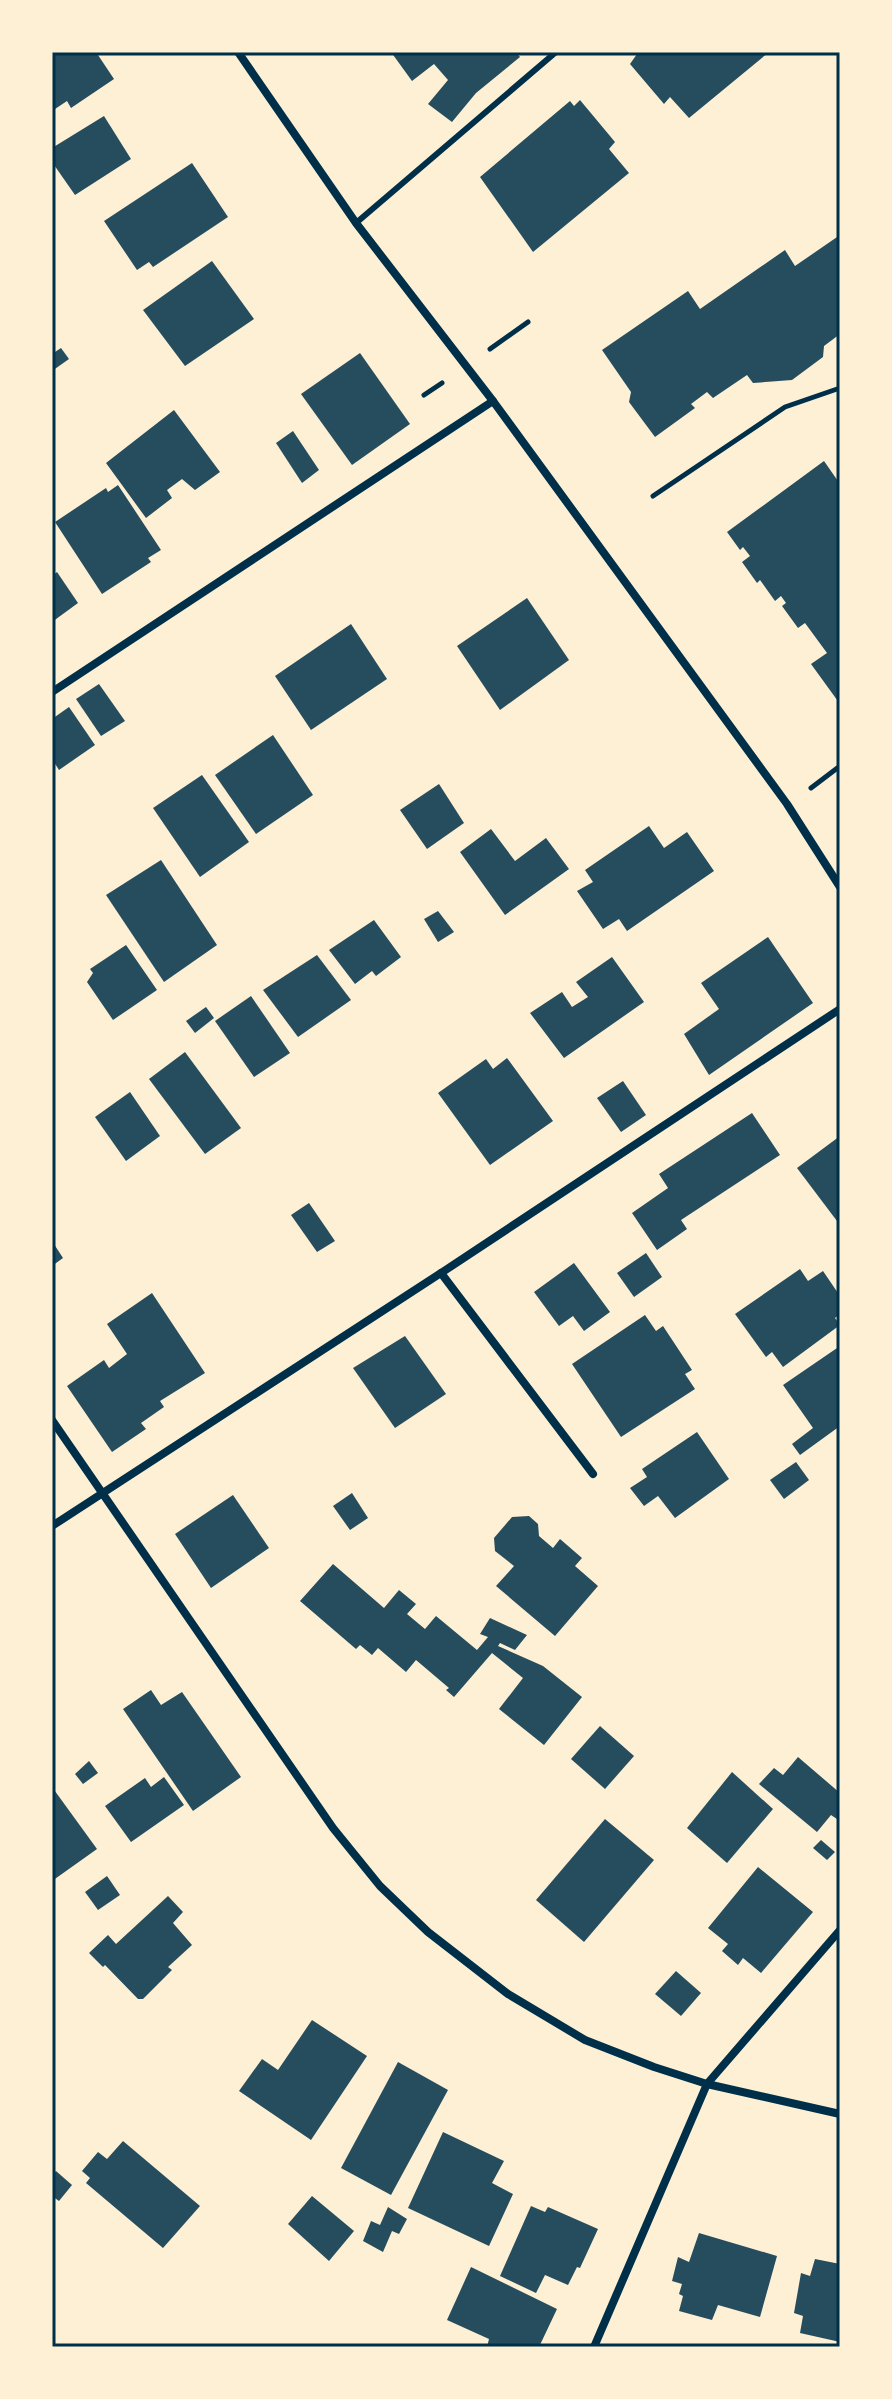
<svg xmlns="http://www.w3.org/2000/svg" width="892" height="2399" font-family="'Titillium Web',sans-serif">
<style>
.building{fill:#264d5e}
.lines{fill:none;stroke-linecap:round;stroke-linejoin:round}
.path{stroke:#003049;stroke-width:5}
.service{stroke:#003049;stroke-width:6}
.minor{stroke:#003049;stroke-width:8}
.neatline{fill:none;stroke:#003049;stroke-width:3}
</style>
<rect width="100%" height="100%" fill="#fdf0d5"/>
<!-- building -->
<g class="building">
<path d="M52,52h44l18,27 -43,29 -4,-7 -15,10z"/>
<path d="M391,52h125l4,5 -44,36 -24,29 -24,-18 20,-24 -14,-16 -22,17z"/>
<path d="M635,52h134l-80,66 -19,-21 -6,7 -34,-40 7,-10z"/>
<path d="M580,100l35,42 -6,7 20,24 -96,79 -53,-75 90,-76 4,5z"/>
<path d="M104,116l27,43 -56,36 -23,-33v-14z"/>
<path d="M192,163l36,54 -75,50 -4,-5 -12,8 -33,-49z"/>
<path d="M840,235v99l-16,12 -1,11 -31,23 -39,3 -6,-8 -34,23 -6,-6 -16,12 4,4 -40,29 -26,-35 2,-10 -29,-42 86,-59 12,18 85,-59 10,16z"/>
<path d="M212,261l42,58 -69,47 -42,-56z"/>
<path d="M61,348l8,11 -17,12v-17z"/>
<path d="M360,353l50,71 -58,41 -51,-71z"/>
<path d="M174,410l46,62 -25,18 -13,-11 -15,11 5,8 -26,20 -40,-55z"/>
<path d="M293,431l26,39 -17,13 -26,-40z"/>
<path d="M824,461l16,23v220l-29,-40 16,-11 -22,-30 -7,5 -16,-22 4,-3 -5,-7 -6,5 -15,-21 -3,3 -15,-21 8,-6 -7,-9 -3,3 -13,-18z"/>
<path d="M118,485l43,65 -13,8 3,4 -49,32 -47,-72 51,-34 2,4z"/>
<path d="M57,572l21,31 -26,19v-46z"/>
<path d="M527,598l42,62 -69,50 -43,-64z"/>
<path d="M351,624l36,55 -76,51 -36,-54z"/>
<path d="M99,684l26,37 -24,15 -25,-37z"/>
<path d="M69,707l26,38 -36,25 -7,-11v-40z"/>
<path d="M273,735l40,60 -57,39 -41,-59z"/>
<path d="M202,775l47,67 -49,35 -47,-69z"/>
<path d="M439,784l25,39 -37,26 -27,-39z"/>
<path d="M649,826l15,22 23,-16 27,39 -87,60 -8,-12 -16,10 -26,-38 16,-9 -8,-12z"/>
<path d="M491,829l24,32 31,-23 23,31 -64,46 -45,-63z"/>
<path d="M161,860l56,85 -53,37 -58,-87z"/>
<path d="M438,911l16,21 -16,10 -14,-23z"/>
<path d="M374,920l27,37 -25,19 -4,-5 -17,13 -26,-34z"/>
<path d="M768,937l45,66 -104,72 -25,-41 35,-25 -18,-26z"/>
<path d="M126,945l31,45 -44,30 -26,-38 6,-9 -3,-4z"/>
<path d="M317,955l34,45 -53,37 -35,-47z"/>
<path d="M612,957l32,45 -80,56 -34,-45 32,-21 10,15 16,-10 -12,-15z"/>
<path d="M251,996l39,57 -36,24 -39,-56z"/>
<path d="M206,1007l8,11 -19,15 -9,-12z"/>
<path d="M185,1052l56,76 -36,26 -56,-75z"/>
<path d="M507,1058l46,63 -63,44 -52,-72 48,-34 7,10z"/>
<path d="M623,1081l23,34 -25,17 -24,-34z"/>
<path d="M130,1092l30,44 -34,25 -31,-44z"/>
<path d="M752,1113l28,42 -99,65 6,9 -30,21 -25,-37 36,-25 -9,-14z"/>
<path d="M840,1136v89l-43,-57z"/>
<path d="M309,1203l26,38 -18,11 -26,-37z"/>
<path d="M52,1241l11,17 -11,8z"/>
<path d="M646,1253l16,24 -28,20 -17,-24z"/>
<path d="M574,1263l36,49 -26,19 -11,-15 -14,10 -25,-34z"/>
<path d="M800,1269l8,12 15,-10 17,25v18l-5,4 5,7 -57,42 -11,-15 -6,5 -31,-43z"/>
<path d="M152,1293l53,80 -45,28 4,6 -23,16 5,6 -34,23 -45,-66 37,-26 5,8 18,-14 -20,-30z"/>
<path d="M645,1315l11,16 7,-5 29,44 -7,4 10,15 -74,48 -49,-73z"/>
<path d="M405,1336l41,58 -51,34 -42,-60z"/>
<path d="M840,1346v80l-40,29 -8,-11 21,-16 -30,-43z"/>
<path d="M697,1432l32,47 -54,39 -17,-22 -14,10 -14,-18 17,-11 -5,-8z"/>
<path d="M796,1462l13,18 -25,19 -14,-19z"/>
<path d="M352,1493l16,25 -18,12 -17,-24z"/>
<path d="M233,1495l36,53 -58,40 -36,-54z"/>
<path d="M529,1516l9,8 1,12 14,12 7,-9 22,19 -7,8 23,20 -43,50 -59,-50 18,-20 -19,-15 -1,-13 18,-21z"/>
<path d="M333,1564l51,44 15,-18 17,14 -9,10 18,15 11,-13 41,34 11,-13 -8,-3 10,-16 37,17 -12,15 -15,-7 -2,3 45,20 39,31 -38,48 -45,-36 24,-31 -31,-25 -38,44 -8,-7 3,-2 -33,-28 -10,12 -28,-24 -6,7 -12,-10 -4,4 -56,-48z"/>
<path d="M151,1690l10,15 21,-13 59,85 -48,34 -70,-102z"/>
<path d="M600,1726l34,30 -29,33 -34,-30z"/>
<path d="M798,1757l42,36v28l-9,-6 -14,17 -58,-48 15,-16 9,7z"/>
<path d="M89,1761l9,12 -15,11 -8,-10z"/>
<path d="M732,1772l41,37 -46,54 -40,-35z"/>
<path d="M164,1777l20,28 -53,37 -26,-36 40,-28 6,9z"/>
<path d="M52,1787l45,62 -45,32z"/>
<path d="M605,1819l49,41 -70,82 -48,-42z"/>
<path d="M821,1840l14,12 -8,8 -14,-12z"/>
<path d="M758,1867l55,45 -52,61 -18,-15 -5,7 -16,-14 6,-7 -20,-16z"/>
<path d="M107,1876l13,19 -22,15 -13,-18z"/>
<path d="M168,1896l15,16 -10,11 19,22 -24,22 4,3 -29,29h-5l-33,-34 -2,2 -14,-14 19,-18 8,9z"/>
<path d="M676,1971l25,22 -20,23 -26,-22z"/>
<path d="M312,2020l55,36 -56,84 -72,-49 23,-32 16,11z"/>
<path d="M398,2062l50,28 -57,105 -50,-27z"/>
<path d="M443,2132l61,29 -12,22 21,11 -24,52 -81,-38z"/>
<path d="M123,2141l77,65 -37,42 -77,-65 4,-5 -8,-7 16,-19 9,7z"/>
<path d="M56,2171l16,14 -13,16 -7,-5v-21z"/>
<path d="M312,2196l42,35 -25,30 -41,-37z"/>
<path d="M531,2206l14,6 3,-5 50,22 -18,39 -3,-1 -9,18 -23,-10 -9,18 -36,-17z"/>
<path d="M388,2207l19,12 -8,15 -7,-3 -9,21 -20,-11 8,-20 9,4z"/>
<path d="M699,2233l78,23 -17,61 -42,-12 -6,15 -33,-9 4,-15 -4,-2 3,-10 -10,-3 6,-24 11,5z"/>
<path d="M815,2259l25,5v78l-40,-9 3,-17 -9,-3 7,-40 9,3z"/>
<path d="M471,2267l86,42 -18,38h-52l2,-8 -42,-19z"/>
</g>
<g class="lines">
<!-- path -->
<g class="path">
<path d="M490,349l38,-27"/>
<path d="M424,395l18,-12"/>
<path d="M653,496l132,-89 55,-19"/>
<path d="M811,788l29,-22"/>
</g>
<!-- service -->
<path class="service" d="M356,223l200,-171"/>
<!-- minor -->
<g class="minor">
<path d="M238,52l118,171 137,178 294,403 53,83"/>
<path d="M52,692l441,-291"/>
<path d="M441,1273l152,201"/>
<path d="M52,1420l281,408 47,58 48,46 80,62 77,46 69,27 53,17 133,30"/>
<path d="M52,1526l389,-253 399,-264"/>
<path d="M594,2347l113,-263 133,-154"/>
</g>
</g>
<!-- border -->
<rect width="892" height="2399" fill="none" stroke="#fdf0d5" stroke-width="108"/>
<rect x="54" y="54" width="784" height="2291" class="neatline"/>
</svg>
